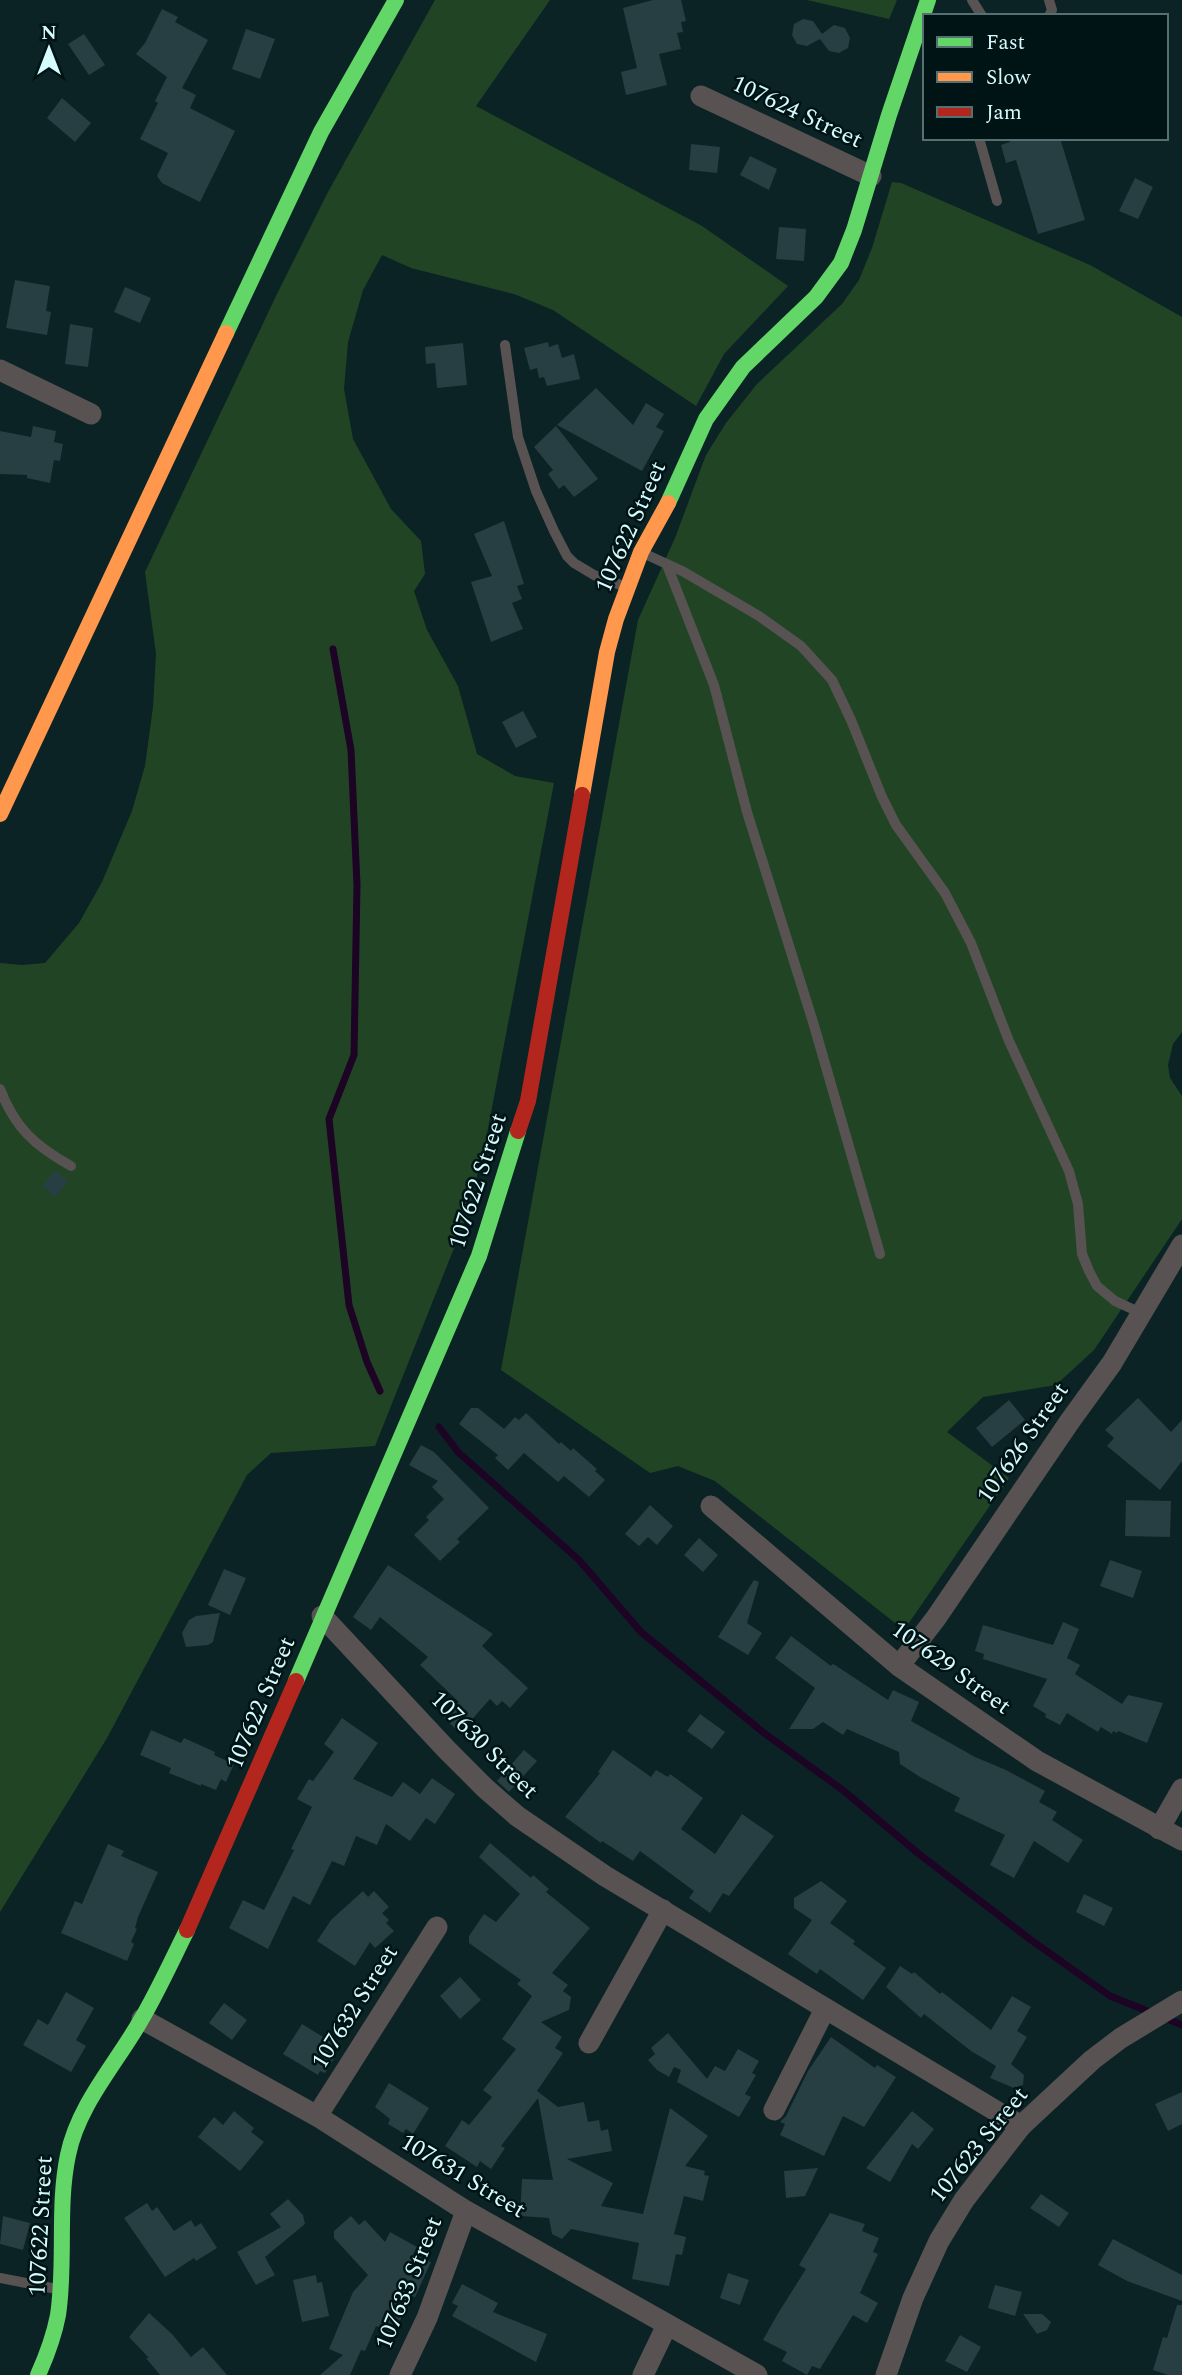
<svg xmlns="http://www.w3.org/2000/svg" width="1182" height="2375" font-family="Spectral,serif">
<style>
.green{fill:#214524}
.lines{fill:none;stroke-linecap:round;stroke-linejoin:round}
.stream{stroke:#1d0324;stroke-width:7}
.building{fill:#273e42}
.lane{stroke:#585252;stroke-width:10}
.street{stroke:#585252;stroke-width:21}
.fast{stroke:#63d668;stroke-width:16}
.slow{stroke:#ff974d;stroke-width:16}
.jam{stroke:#b3261e;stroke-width:16}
.labels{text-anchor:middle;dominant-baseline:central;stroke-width:5;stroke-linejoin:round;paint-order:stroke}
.street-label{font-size:24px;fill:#d6fbfe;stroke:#001315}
</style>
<rect width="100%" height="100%" fill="#0b2325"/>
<!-- green -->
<g class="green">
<path d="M435,0h115l-74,106 226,120 86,60 -64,68 -28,52 -143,-96 -39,-16 -103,-26 -29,-13 -19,35 -15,52 -4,47 9,50 38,70 30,32 4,33 -11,17 13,39 31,56 19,68 38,22 39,7 -69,361 -19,74 -91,228 -104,7 -24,22 -140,263 -107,174v-949l22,2 23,-2 34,-40 23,-41 30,-71 13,-45 8,-59 3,-53 -11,-82 132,-278 51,-102z"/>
<path d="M807,0h90l-8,19z"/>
<path d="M892,182l9,1 189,82 92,52v715l-9,12 -5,21 2,13 12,18v123l-88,131 -38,35 -73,12 -36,35 62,46 -105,152 -189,-149 -37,-15 -28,7 -149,-103 137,-750 37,-82 31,-83 20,-32 31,-39 85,-80 17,-24 13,-32z"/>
</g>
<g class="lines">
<!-- stream -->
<g class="stream">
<path d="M333,649l18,101 6,135 -3,170 -25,64 20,186 18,57 13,29"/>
<path d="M439,1427l19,25 121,108 62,72 123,101 80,58 75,63 112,86 79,56 72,29"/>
</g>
</g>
<!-- building -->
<g class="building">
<path d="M653,0h28l5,21 -5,1 2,10 -6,1 4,16 -22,5 8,31 -41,10 -5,-23 16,-4 -14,-60z"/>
<path d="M162,9l16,8 -3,5 33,18 -26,48 14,7 -6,13 45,23 -35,71 -38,-19 -5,-7 11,-23 -28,-14 18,-36 -3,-2 12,-24 -31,-23 9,-11z"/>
<path d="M803,19l10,2 9,13 12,-9 11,3 5,10 -2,10 -9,5 -10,-2 -9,-12 -13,7 -10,-2 -5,-9 2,-11z"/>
<path d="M246,29l29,10 -15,40 -28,-10z"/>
<path d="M84,34l21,31 -16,10 -21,-31z"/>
<path d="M62,98l29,25 -16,19 -28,-24z"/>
<path d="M1009,138h51l25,82 -47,14 -22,-74 -10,3 -5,-18 9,-3z"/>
<path d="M691,144l29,3 -3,26 -28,-3z"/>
<path d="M750,156l27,13 -8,21 -29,-15z"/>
<path d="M1135,178l18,9 -15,32 -19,-8z"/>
<path d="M779,227l27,2 -2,32 -28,-2z"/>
<path d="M15,280l35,6 -4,25 5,1 -4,23 -41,-7z"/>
<path d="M125,287l26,11 -11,25 -26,-11z"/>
<path d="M70,324l23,4 -5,39 -23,-3z"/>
<path d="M548,342l1,5 9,-3 4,14 12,-4 6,25 -33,7 -3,-9 -5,1 -2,-10 -7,2 -6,-22z"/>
<path d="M463,343l4,42 -30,3 -2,-25 -9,1 -1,-17z"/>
<path d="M596,388l37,37 13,-22 18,11 -8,13 8,4 -22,40 -85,-46z"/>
<path d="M33,426l23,5 -2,11 9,2 -3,17 -6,-1 -4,23 -23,-5v-3l-27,-1v-43l31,6z"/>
<path d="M556,426l42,53 -24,18 -10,-12 -5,4 -11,-15 5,-4 -19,-23z"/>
<path d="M504,521l20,63 -7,2 5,13 -10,4 11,26 -32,13 -20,-60 21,-6 -18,-42z"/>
<path d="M523,711l14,26 -21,11 -14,-26z"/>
<path d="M54,1170l14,10 -12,17 -14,-10z"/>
<path d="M1138,1398l33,34 11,-12v41l-22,29 -53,-44 7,-8 -9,-8z"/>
<path d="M1009,1400l16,20 -33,27 -16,-19z"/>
<path d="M471,1408h7l26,21 11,-12 4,3 7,-7 33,31 2,-2 10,9 2,-3 24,21 -2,2 10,9 -16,17 -25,-21 -6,6 -34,-29 -16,17 -13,-12 3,-3 -39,-31z"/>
<path d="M421,1445l13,7 55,56 -32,31 3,3 -20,19 -26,-26 15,-15 -3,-3 18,-18 -12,-12 6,-6 -29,-16z"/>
<path d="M1126,1500l45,1 -1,36 -45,-1z"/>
<path d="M650,1505l23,21 -16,19 -9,-8 -9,9 -14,-12z"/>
<path d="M699,1538l19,17 -15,17 -19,-17z"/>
<path d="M1110,1560l32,11 -9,27 -33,-12z"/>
<path d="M388,1565l105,69 -11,12 46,42 -18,20 -8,-7 -5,5 -7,-7 -30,34 -16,-15 15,-16 -39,-37 8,-8 -48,-40 -9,13 -18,-13z"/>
<path d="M224,1569l22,9 -16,37 -22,-10z"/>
<path d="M754,1580l5,2 -12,41 15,10 -14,22 -30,-18z"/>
<path d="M220,1613l-7,29 -5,3 -22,2 -4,-14 7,-13 7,-4z"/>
<path d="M1063,1622l16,7 -12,29 13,7 -5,9 47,30 6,-9 35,8 -16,40 -29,-12 -1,2 -4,-2 -1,3 -11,-7 -3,5 -31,-19 -7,12 -15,-8 1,-3 -13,-8 14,-27 -64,-20 1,-5 -9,-3 8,-26 70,20z"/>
<path d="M791,1636l40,30 1,-2 3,1 53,35 5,-10 26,12 -8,19 64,36 31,13 39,21 -6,11 18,10 -5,8 31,20 -15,23 -34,-22 -20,37 -24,-13 15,-30 -51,-24 6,-13 -40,-21 -20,-13 -1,-12 -52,-23 -4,6 -20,-13 -10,7h-24l26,-41 -40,-30z"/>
<path d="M700,1714l25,18 -13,17 -25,-18z"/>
<path d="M342,1718l36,25 -25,36 39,18 11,-15 17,12 12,-16 23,16 -20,30 -9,-6 -16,23 -24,-17 -9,21 -21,-9 -12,30 -12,-5 -22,44 -17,-9 -25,53 -39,-21 14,-28 21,10 30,-60 -3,-1 21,-42 -15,-8 12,-20 4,2 21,-29 -10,-8z"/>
<path d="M151,1730l30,13 3,-5 31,14 -1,3 20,9 -8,18 -5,-3 -5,11 -15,-6v2l-32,-13 2,-5 -31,-13z"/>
<path d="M524,1750l13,11 -28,31 -12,-11z"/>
<path d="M613,1750l38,27 5,-7 12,7 2,-3 33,24 -22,31 34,25 27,-40 32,22 -45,60 -6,-3 -13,20 -21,-15 5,-7 -54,-40 -7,10 -31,-20 -1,2 -36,-26 35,-44 -2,-1z"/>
<path d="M490,1843l41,35 2,-3 16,14 -3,3 44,36 -38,45 16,12 -5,6 8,6 -2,13 -28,12 21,15 -7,11 8,5 -26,38 21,16 26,-5 4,20 11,-2 2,11 7,-2 4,22 -45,8 46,24 -12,23 42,8 27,-106 38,28 -23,30 20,5 -1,4 5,1 -6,25 -19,-5 -10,38 12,3 -4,18 -6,-1 -7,32 -37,-7 7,-36 -68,-14 -9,10 -10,-5 -3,-16 -29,-2 2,-37 31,1 -15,-82 -37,48 4,2 -14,21 -11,-8 -3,6 -32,-21 17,-26 7,5 23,-28 -9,-7 33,-41 -14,-10 30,-43 -15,-12 4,-4 -52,-37v-7l15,-22 12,8 24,-28 -41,-37z"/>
<path d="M108,1844l16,7 -3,5 37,16 -20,45 -3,11 2,1 -6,13 3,2 -7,17 -66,-28 14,-32 7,3z"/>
<path d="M821,1881l26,20 -17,22 25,18 -2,3 33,24 -23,32 -43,-31 -3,5 -29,-20 24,-34 -18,-12v-10z"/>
<path d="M363,1891l5,6 6,-6 15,16 -7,6 7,7 -3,3 8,8 -19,17 -5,-6 -15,24 -38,-25 14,-21z"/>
<path d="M1084,1894l29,14 -9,18 -28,-14z"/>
<path d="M900,1966l12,8 2,-2 26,22 2,-2 49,38 21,-34 19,11 -14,24 10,6 -16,27 13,11 -1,10 -9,3 -24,-10 6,-12 -25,-15 -47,-37 -3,4 -35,-31z"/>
<path d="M460,1977l21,23 -21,19 -20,-23z"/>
<path d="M66,1992l28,16 -18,32 10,6 -15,26 -48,-27 15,-26 10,6z"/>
<path d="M224,2003l23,17 -15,20 -23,-17z"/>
<path d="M302,2024l34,21 -6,9 5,3 -10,16 -5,-2 -2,4 -35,-21z"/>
<path d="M668,2033l39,46 8,-13 10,5 13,-22 21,12 -7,12 4,2 -11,19 6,3 -12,20 -62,-35 4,-12 -7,-3 -5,10 -12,-7 -9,-10 7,-6 -4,-6z"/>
<path d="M831,2037l44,31 2,-3 19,12 -32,50 -21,-11 -19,40 -44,-21 5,-11 -5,-2 6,-6 22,-45z"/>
<path d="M389,2083l40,25 -16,26 -7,-5 -3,4 -15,-9 2,-5 -15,-12z"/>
<path d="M1182,2092v32l-14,7 -13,-27z"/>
<path d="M234,2111l20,17 -3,4 13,10 -24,29 -42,-34 16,-20 9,8z"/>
<path d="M912,2111l22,18 -16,20 -6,-5 -22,38 -24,-14z"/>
<path d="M818,2168l-13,28 -19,2 -2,-27z"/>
<path d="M1041,2194l28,19 -10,14 -29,-19z"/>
<path d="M288,2199l15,16 2,9 -40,33 10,18 -19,10 -19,-33 44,-25 -11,-13z"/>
<path d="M147,2203l5,8 5,-4 17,24 17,-11 4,7 6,-4 16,25 -21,13 -2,-3 -29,19 -41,-59z"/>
<path d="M830,2213l35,11 -3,7 17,7 -6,14 5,2 -18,39 18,10 -11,20 -14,-8 -33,54 -8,-3 -5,9 -25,-14 5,-9 -24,-12 14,-25 29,-46 -7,-4z"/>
<path d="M3,2216l27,7 -7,27 -23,-6z"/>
<path d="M351,2216l8,9 6,-5 20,22 5,-10 27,15 -4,7 18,8 -16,35 -4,-1 -17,38 -18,-8 -11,25 -4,-1 -11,25h-30l23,-20 -14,-6 24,-57 15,-17 -34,-37v-7z"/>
<path d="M1113,2239l69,36v26l-55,-20 -29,-16z"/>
<path d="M728,2273l21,7 -9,25 -20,-7z"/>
<path d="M316,2275l1,8 5,-1 7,34 -27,6 -9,-42z"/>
<path d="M462,2284l36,19 -5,9 54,22 -11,28 -84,-46 6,-10 -6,-3z"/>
<path d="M995,2285l27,7 -7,24 -27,-8z"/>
<path d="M1177,2305h5v70h-14l-15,-5 10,-33 4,1z"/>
<path d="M149,2313l23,21 19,23 12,-10 24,28h-67l-14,-17h3l-20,-21z"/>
<path d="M1023,2314h19l9,8 -4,8 -10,4z"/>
<path d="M960,2335l21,12 -14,25 -22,-11z"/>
</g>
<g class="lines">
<!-- lane -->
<g class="lane">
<path d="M972,0l10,16"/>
<path d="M1049,16l3,-6 -3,-10"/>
<path d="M979,138l18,63"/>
<path d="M505,345l13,92 18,54 18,40 13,25 7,7 20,12 32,12"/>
<path d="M643,553l41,19 75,44 42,30 31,34 19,40 31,77 14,28 49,68 26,50 38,98 60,130 9,33 4,50 7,17 8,15 18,15 26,12"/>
<path d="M667,565l47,120 33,127 66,210 67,232"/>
<path d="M0,1089c15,39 35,57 71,77"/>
<path d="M0,2278l57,11"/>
</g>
<!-- street -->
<g class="street">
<path d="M701,96l170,80"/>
<path d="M0,370l91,44"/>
<path d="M711,1506l188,160 138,95 145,79"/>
<path d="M322,1616l124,133 39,39 32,28 88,60 416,250"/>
<path d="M899,1666l37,-48 134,-197 42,-58 70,-118"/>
<path d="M1159,1829l23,-40"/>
<path d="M142,2019l175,97 149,95 291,164"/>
<path d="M589,2043l74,-133"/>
<path d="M774,2110l51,-101"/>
<path d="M317,2116l120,-189"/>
<path d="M400,2375l27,-57 39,-107"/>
<path d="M643,2375l24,-50"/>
<path d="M886,2375l27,-77 26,-57 25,-41 57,-74 71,-66 29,-22 61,-37"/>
</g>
<!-- fast -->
<g class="fast">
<path d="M226,333l95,-201 75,-132"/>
<path d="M668,503l38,-84 37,-52 73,-70 25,-34 13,-33 35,-115 39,-115"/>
<path d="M296,1681l183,-425 39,-125"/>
<path d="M38,2375c9,-20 16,-39 20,-60 8,-53 -1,-108 10,-160 10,-50 48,-91 73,-135 17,-29 31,-60 46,-90"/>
</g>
<!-- slow -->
<g class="slow">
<path d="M582,795l25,-143 9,-33 25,-67 27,-49"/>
<path d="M0,814l226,-481"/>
</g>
<!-- jam -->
<g class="jam">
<path d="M518,1131l10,-30 54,-306"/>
<path d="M187,1930l109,-249"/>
</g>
</g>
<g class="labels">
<!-- street labels -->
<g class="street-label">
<text transform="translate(797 112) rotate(25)">107624 Street</text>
<text transform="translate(631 527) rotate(-66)">107622 Street</text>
<text transform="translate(478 1181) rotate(-72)">107622 Street</text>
<text transform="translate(1023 1443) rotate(-55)">107626 Street</text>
<text transform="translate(951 1668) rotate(36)">107629 Street</text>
<text transform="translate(261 1703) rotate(-67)">107622 Street</text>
<text transform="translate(484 1745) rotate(45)">107630 Street</text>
<text transform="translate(355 2007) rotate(-58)">107632 Street</text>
<text transform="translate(979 2145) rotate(-51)">107623 Street</text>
<text transform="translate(463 2176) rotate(31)">107631 Street</text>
<text transform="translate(41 2226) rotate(-87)">107622 Street</text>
<text transform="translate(409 2283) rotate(-68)">107633 Street</text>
</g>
</g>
<!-- legend -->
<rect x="923" y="14" width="245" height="126" fill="#001315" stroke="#567072" stroke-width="2"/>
<rect x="937" y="37" width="35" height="10" fill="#63d668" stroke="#567072" stroke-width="2"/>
<text x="986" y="49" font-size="21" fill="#d6fbfe">Fast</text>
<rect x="937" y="72" width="35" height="10" fill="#ff974d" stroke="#567072" stroke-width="2"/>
<text x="986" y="84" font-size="21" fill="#d6fbfe">Slow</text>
<rect x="937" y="107" width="35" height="10" fill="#b3261e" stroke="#567072" stroke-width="2"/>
<text x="986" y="119" font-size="21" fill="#d6fbfe">Jam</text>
<!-- north arrow -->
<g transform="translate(49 49)" stroke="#001315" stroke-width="5" paint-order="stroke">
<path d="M0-5L12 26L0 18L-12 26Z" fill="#d6fbfe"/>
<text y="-10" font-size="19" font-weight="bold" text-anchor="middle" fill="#d6fbfe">N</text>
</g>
</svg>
